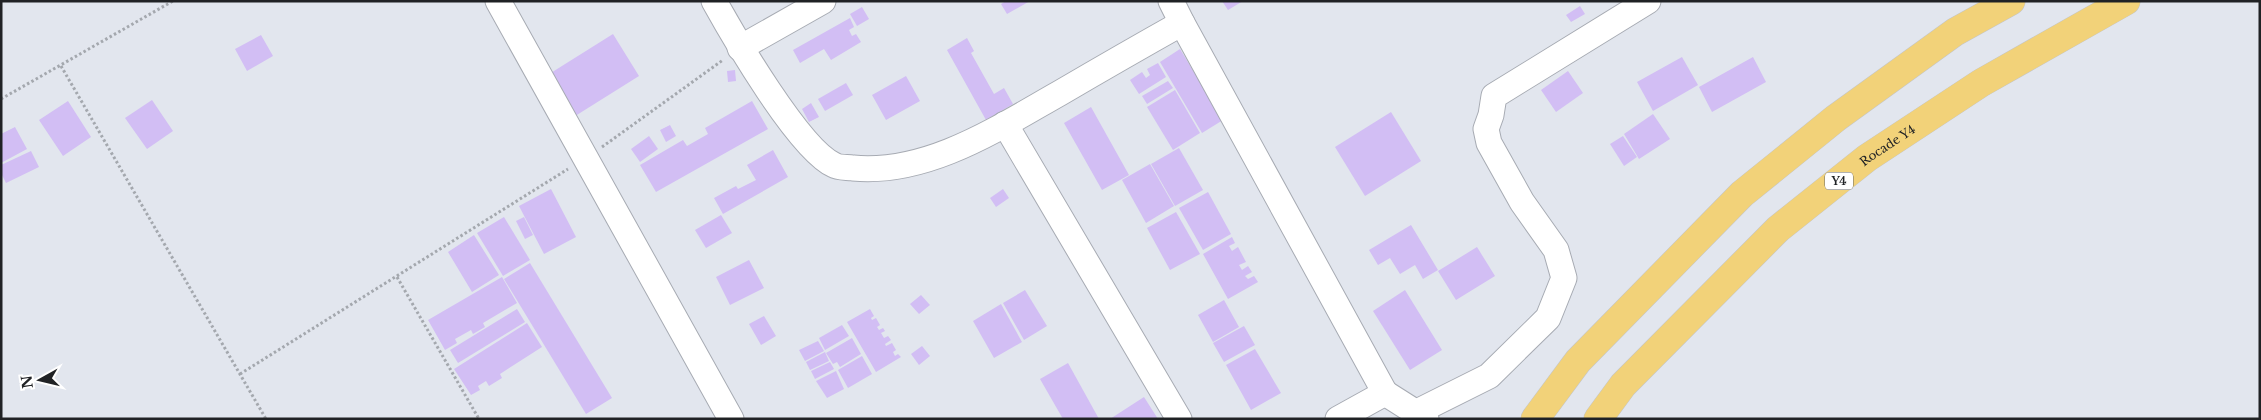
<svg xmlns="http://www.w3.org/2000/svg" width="2261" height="420" font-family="'Libre Baskerville',serif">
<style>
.building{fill:#d2bef4}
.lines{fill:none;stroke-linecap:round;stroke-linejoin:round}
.minor-casing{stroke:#a7abb3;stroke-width:27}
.highway-casing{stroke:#c5c6c6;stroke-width:29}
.path{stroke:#a4a8ae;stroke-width:3;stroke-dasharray:2.5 2.5;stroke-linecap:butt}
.minor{stroke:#fff;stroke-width:25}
.highway{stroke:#f2d279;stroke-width:28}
.labels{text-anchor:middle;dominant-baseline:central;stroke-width:4;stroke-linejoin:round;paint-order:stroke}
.shield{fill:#fff;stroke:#636466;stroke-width:1}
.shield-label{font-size:11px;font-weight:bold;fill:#202225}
.street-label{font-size:12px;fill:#202225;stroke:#fff}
</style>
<rect width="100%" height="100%" fill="#e2e6ee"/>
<!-- building -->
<g class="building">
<path d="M1006,1h24l-23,13 -6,-10z"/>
<path d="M1222,1h21l-15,9z"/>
<path d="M1580,6l5,8 -14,8 -5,-7z"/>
<path d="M862,7l7,12 -12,7 -7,-12z"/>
<path d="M850,18l4,9 -5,3 3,6 4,-2 5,8 -30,18 -7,-11 -24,14 -7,-13z"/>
<path d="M613,34l26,42 -67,42 -26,-42z"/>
<path d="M261,35l12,21 -26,15 -12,-22z"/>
<path d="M967,38l7,13 -3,2 23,41 10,-6 9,16 -27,16 -39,-70z"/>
<path d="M1180,49l43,71 -21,13 -42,-71z"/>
<path d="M1682,57l16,28 -45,26 -16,-29z"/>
<path d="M1753,57l13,25 -54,30 -13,-25z"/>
<path d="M1158,63l8,14 -27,17 -9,-14 12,-8 4,6 4,-3 -3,-6z"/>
<path d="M735,70l1,11 -8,1 -1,-11z"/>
<path d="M1568,71l15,22 -27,19 -15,-22z"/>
<path d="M906,76l14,25 -34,19 -14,-25z"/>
<path d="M1168,81l5,7 -26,16 -5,-8z"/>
<path d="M846,83l7,12 -28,16 -7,-12z"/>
<path d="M1175,90l25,43 -27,17 -26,-43z"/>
<path d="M152,100l21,31 -26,18 -22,-31z"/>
<path d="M68,101l23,36 -28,19 -24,-36z"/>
<path d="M752,101l16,28 -112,63 -16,-27 43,-25 4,6 21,-12 -3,-6z"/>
<path d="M811,103l8,14 -10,5 -7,-13z"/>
<path d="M1091,107l38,68 -27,15 -38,-67z"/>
<path d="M1391,112l30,49 -56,35 -30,-49z"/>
<path d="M1653,114l17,25 -31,20 -15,-25z"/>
<path d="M670,125l6,11 -10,6 -6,-12z"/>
<path d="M15,127l12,22 -26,14v-29z"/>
<path d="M649,136l9,13 -18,13 -9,-13z"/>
<path d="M1623,136l14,21 -13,9 -14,-22z"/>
<path d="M1179,148l24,42 -28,16 -24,-42z"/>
<path d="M773,150l15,27 -65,37 -9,-16 22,-12 2,3 18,-9 -9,-15z"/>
<path d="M31,151l8,16 -33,16 -5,-10v-8z"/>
<path d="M1150,164l24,42 -28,17 -24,-43z"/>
<path d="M551,189l25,48 -32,17 -25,-48z"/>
<path d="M1003,189l6,9 -13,9 -6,-9z"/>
<path d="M1208,192l23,42 -28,16 -24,-42z"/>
<path d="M1176,212l24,42 -30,16 -23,-42z"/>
<path d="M721,215l11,18 -26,15 -11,-18z"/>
<path d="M504,217l26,43 -27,16 -26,-43z"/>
<path d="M524,217l9,18 -8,4 -9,-18z"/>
<path d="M1411,225l27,45 -15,9 -8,-14 -15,9 -10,-16 -12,7 -9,-15z"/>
<path d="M474,235l25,40 -27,17 -24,-40z"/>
<path d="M1232,237l3,6 -6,3 3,5 6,-4 8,15 -7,3 3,5 6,-4 4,6 -7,4 3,3 6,-3 4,6 -30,17 -25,-45z"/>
<path d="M1477,247l18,29 -39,24 -18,-29z"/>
<path d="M749,260l15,28 -34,17 -14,-28z"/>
<path d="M530,263l82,135 -26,16 -82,-135z"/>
<path d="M502,277l15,26 -34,20 2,4 -12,7 -2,-4 -16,9 2,4 -12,7 -17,-30z"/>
<path d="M1025,290l22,36 -23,14 -21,-37z"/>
<path d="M1405,290l37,60 -32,20 -37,-59z"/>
<path d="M921,295l9,10 -11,9 -9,-10z"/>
<path d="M1224,300l15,27 -26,15 -15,-27z"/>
<path d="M1001,304l21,38 -28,16 -21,-37z"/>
<path d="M517,309l8,13 -67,41 -8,-13z"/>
<path d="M870,309l4,7 -3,2 1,2 4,-2 4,7 -3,2 2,3 4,-2 2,3 -4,2 3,5 4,-2 3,4 -6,4 1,2 6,-3 4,7 -3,2 2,4 3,-2 3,3 -25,15 -29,-50z"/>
<path d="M764,316l12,20 -15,9 -12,-21z"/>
<path d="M527,323l15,24 -42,27 2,4 -13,8 -3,-5 -8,5 2,4 -9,5 -17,-26z"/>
<path d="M842,325l7,11 -24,14 -6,-12z"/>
<path d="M1244,326l11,19 -31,17 -11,-19z"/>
<path d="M852,338l9,16 -21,13 -3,-5 -4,2 -7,-11z"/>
<path d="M818,341l6,10 -19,10 -6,-11z"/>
<path d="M922,346l8,10 -11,9 -8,-11z"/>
<path d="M1255,349l26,44 -30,17 -25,-45z"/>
<path d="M825,352l4,9 -19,9 -4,-8z"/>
<path d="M862,356l10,18 -24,14 -10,-18z"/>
<path d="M830,362l4,7 -19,10 -4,-8z"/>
<path d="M1068,363l31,56h-36l-23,-40z"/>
<path d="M836,371l8,18 -17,9 -11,-17z"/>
<path d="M1144,397l14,22h-48z"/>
</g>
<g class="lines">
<!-- minor casing -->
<g class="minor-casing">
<g id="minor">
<path d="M498,1l233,418"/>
<path d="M714,1c20,36 85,148 120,164 5,3 13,2 19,3 75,7 145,-40 207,-75 41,-24 81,-47 122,-70l203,370"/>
<path d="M1171,1l11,22"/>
<path d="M740,48l83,-47"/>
<path d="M1005,124l174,295"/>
<path d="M1338,419l47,-26 41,26"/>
<path d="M1417,419v-7l72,-36 59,-58 16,-40 -8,-28 -34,-48 -33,-59 -3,-14 5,-14 3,-19 154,-95"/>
</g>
</g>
<!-- highway casing -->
<g class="highway-casing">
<g id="highway">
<path d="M1535,419l43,-58 164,-167 94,-76 119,-86 56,-31"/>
<path id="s1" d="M1598,419l25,-34 155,-156 89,-71 114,-75 145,-82"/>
</g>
</g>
<!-- path -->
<g class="path">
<path d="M61,66l205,353"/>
<path d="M1,99l172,-98"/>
<path d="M602,147l121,-87"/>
<path d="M397,277l82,142"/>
<path d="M240,374l328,-205"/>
</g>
<!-- minor -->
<use href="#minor" class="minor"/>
<!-- highway -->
<use href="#highway" class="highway"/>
</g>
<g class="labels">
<!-- shield labels -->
<rect class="shield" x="1825" y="172.5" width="28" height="17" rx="4"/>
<g class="shield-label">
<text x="1839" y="181">Y4</text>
</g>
<!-- street labels -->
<g class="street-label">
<text stroke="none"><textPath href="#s1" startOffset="400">Rocade Y4</textPath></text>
</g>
</g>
<!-- border -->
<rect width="2261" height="420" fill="none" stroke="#202225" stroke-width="5"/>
<!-- north arrow -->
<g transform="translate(40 380) rotate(262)" stroke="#ffffff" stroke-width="4" paint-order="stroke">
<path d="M0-4L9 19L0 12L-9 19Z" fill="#202225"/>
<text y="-8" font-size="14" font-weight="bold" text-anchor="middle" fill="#202225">N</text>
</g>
</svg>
